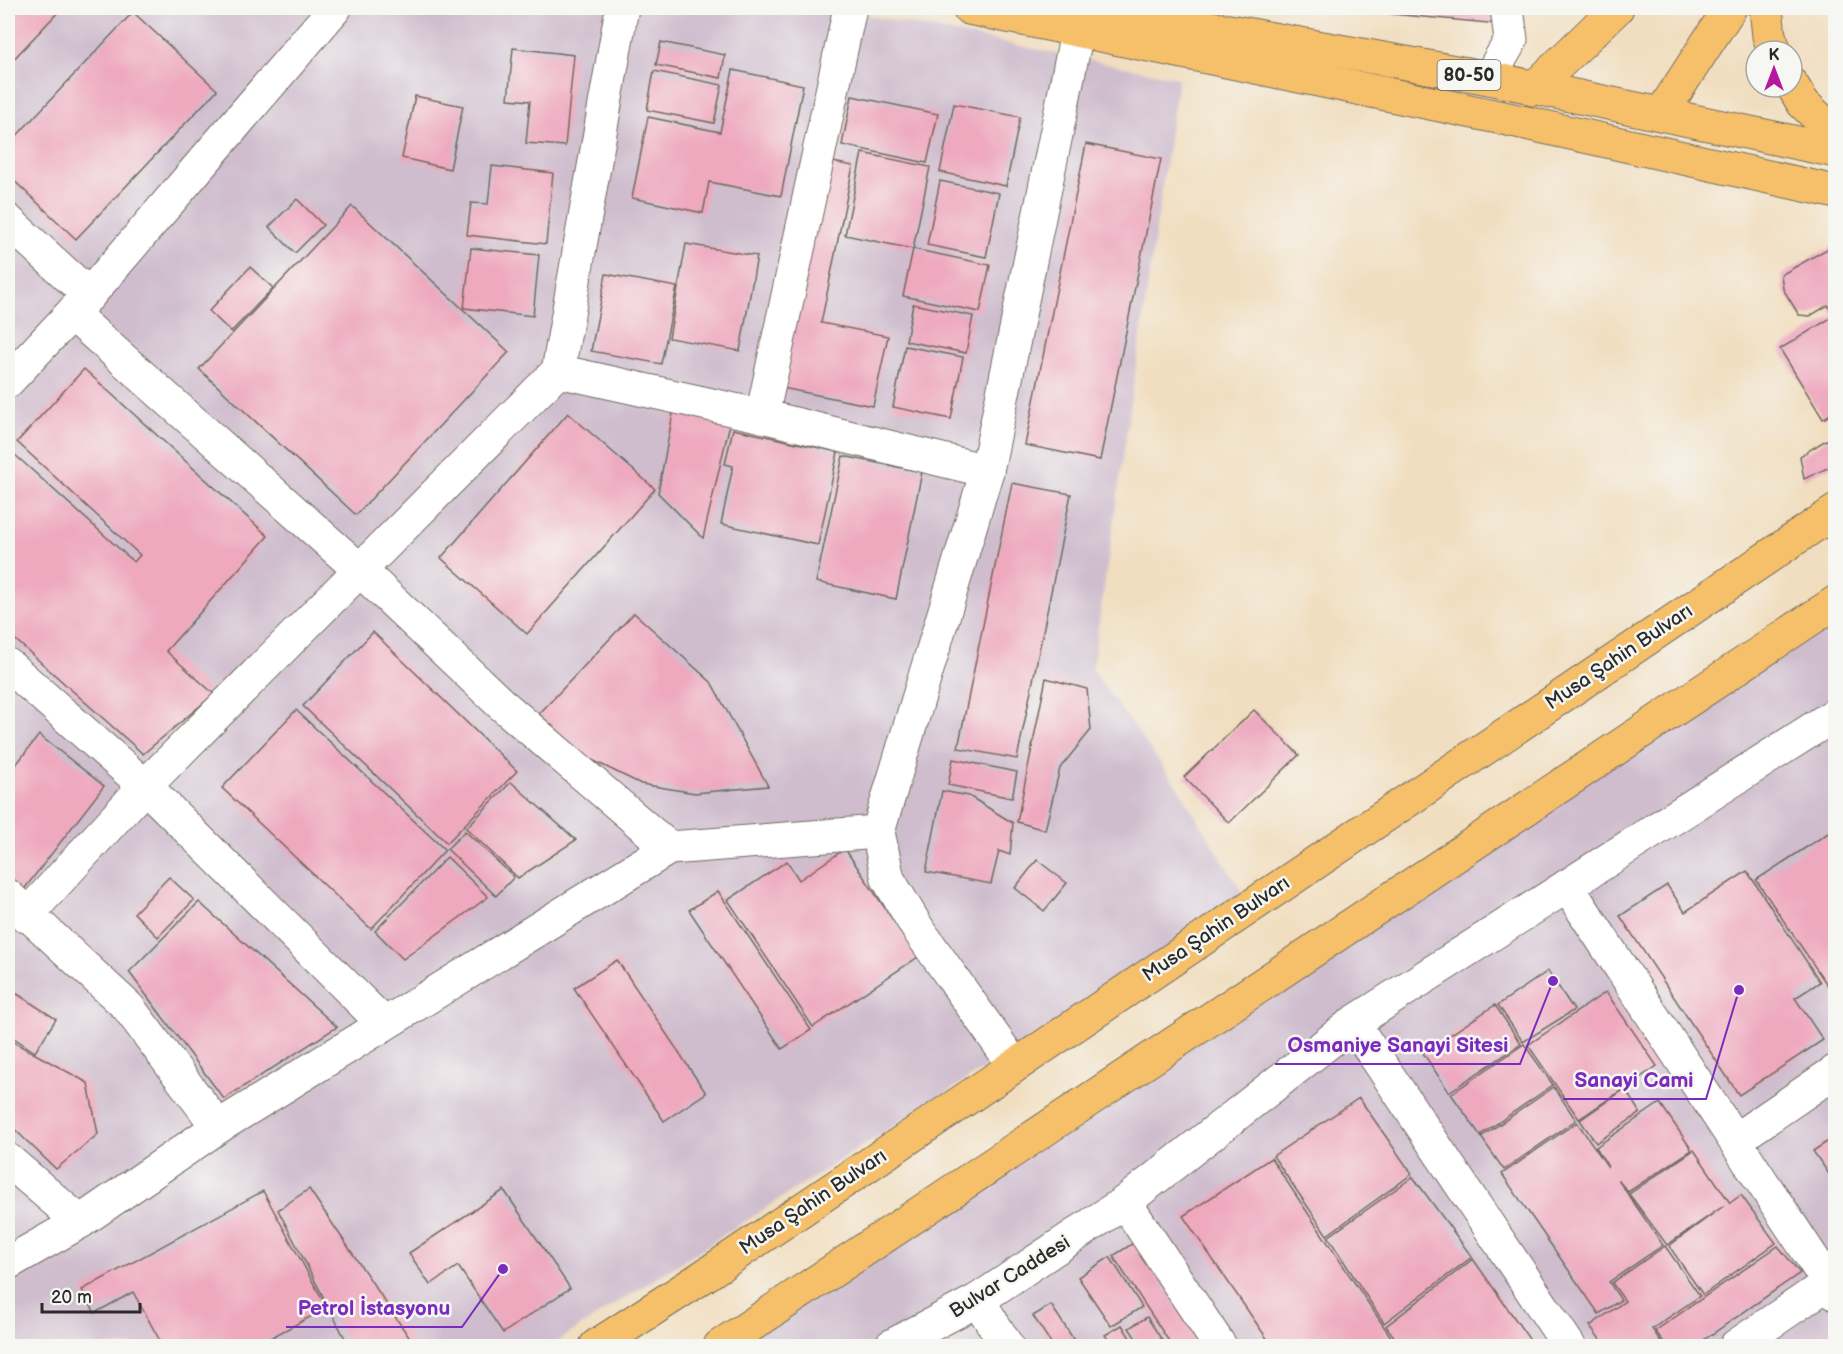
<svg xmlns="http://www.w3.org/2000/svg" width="1843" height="1354" font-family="'Balsamiq Sans',sans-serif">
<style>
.industrial{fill:#cfbdce}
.building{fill:#eea9bf}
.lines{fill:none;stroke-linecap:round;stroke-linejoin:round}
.minor-casing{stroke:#706a5f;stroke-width:35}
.primary-casing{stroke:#706a5f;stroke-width:35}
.trunk-casing{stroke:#706a5f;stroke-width:35}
.minor{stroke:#fff;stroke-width:33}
.primary{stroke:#f6c06b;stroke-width:33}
.trunk{stroke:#f6c06b;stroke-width:33}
.labels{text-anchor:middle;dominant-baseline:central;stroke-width:5;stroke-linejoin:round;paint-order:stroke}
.shield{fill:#f6f6f2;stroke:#686867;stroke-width:1.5}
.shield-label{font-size:18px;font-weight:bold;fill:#2b2b2b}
.street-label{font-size:20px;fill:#2b2b2b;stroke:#f6f6f2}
.leader{fill:none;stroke:#7b2cbf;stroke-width:2}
.callout-dot{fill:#7b2cbf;stroke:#f6f6f2;stroke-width:2}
.callout-label{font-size:21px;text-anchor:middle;font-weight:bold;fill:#7b2cbf;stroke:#f6f6f2;stroke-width:5;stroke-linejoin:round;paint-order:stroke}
</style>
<rect width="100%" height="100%" fill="#f6f6f2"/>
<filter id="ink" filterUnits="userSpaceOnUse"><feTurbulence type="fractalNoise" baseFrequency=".0167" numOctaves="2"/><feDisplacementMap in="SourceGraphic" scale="12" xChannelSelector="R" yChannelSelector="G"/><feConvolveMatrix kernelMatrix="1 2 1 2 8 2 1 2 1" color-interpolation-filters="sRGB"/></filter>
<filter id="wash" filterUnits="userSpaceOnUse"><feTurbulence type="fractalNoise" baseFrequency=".008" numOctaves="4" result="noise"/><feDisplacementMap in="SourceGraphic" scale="24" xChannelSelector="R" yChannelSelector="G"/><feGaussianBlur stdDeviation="1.35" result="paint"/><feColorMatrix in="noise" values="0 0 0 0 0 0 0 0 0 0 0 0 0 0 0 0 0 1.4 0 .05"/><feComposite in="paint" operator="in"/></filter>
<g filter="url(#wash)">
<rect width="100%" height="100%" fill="#f1dec0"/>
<!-- industrial -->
<g class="industrial">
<path d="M8,8h824l346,70 -86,592 85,116 70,114 -697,446h-542z"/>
<path d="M1835,615v731h-1130z"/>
</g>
<g id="blocks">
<!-- building -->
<g class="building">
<path d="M8,8h54l-54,57z"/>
<path d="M1388,8h108l3,16 -107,-10z"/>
<path d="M133,12l84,78 -141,149 -68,-64v-30z"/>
<path d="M661,42l64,13 -4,23 -65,-13z"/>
<path d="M513,48l61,7 -9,91 -39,-3 4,-42 -22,-2z"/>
<path d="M733,70l70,15 -22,111 -72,-14 -6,31 -71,-15 16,-81 72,15z"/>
<path d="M654,71l68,14 -8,38 -67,-13z"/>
<path d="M415,96l48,10 -13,63 -48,-11z"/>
<path d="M852,96l86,18 -11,49 -85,-18z"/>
<path d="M954,104l66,13 -14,69 -66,-14z"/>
<path d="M1086,144l75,15 -61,301 -75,-15z"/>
<path d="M862,153l68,14 -17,82 -68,-14z"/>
<path d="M828,161l25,5 -32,157 67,13 -15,70 -91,-18z"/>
<path d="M492,166l61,7 -7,71 -79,-9 4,-32 17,1z"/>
<path d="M940,181l59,12 -13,64 -59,-12z"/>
<path d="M297,199l26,26 -28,28 -26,-26z"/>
<path d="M352,206l157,146 -153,163 -157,-146z"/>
<path d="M686,244l71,12 -17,95 -71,-13z"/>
<path d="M1836,244v167l-13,8 -43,-70 54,-33 -6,-11 -18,11 -11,-1 -16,-26 -2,-14z"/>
<path d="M471,248l68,7 -6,61 -69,-8z"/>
<path d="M913,249l77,16 -10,47 -77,-16z"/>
<path d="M250,267l23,21 -42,44 -22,-21z"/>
<path d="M606,274l71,13 -16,77 -70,-13z"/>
<path d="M913,304l60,12 -7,37 -60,-12z"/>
<path d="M905,346l58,11 -12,62 -58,-12z"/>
<path d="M84,369l184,167 -102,115 48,43 -71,60 -135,-121v-173l5,-7 121,109 6,-7 -123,-113z"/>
<path d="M674,408l57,11 -28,119 -45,-45z"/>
<path d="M568,413l87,76 -128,145 -86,-76z"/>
<path d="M733,429l105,23 -20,93 -97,-21 12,-58 -8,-2z"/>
<path d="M1826,440l10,1v23l-32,15 -4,-23z"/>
<path d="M843,456l79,16 -26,127 -80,-17z"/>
<path d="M1012,483l59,11 -54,265 -59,-11z"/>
<path d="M634,613l77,69 57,104 -73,7 -54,-9 -51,-25 -51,-45z"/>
<path d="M373,632l144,139 -70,72 -144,-137z"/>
<path d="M1046,678l41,11 4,41 -31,38 -15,62 -28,-8z"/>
<path d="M296,710l149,140 -74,79 -149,-141z"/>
<path d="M1254,710l45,45 -70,68 -45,-46z"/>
<path d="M39,735l65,51 -82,106 -14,-11v-106z"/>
<path d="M953,759l64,13 -5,26 -64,-13z"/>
<path d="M511,782l65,58 -58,38 -52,-50z"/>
<path d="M942,791l27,5 44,27 -3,32 -11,-4 -8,33 -65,-12z"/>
<path d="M1836,828v161l-4,3 -76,-112z"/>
<path d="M465,831l49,46 -18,19 -49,-47z"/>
<path d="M845,849l73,108 -105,70 -85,-127 59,-39 12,19z"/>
<path d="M447,857l41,40 -85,62 -28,-28z"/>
<path d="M1037,860l30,23 -23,28 -29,-23z"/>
<path d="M1747,871l73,111 -25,16 28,42 -84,55 -119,-179 47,-31 18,27z"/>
<path d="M169,877l25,23 -36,37 -24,-24z"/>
<path d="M718,891l93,139 -29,19 -93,-139z"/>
<path d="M199,902l138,125 -113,72 -95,-127z"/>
<path d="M617,960l89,133 -42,28 -90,-133z"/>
<path d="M1548,971l26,39 -51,32 -25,-37z"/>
<path d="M8,988l48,31 -21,33 -27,-18z"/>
<path d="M1606,992l51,74 -78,53 -51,-74z"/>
<path d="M1495,1005l26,39 -72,48 -26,-39z"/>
<path d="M8,1039l80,44 10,51 -42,35 -48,-46z"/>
<path d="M1524,1044l29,41 -73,50 -29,-41z"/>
<path d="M1554,1087l22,33 -72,50 -23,-33z"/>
<path d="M1625,1089l15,24 -44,30 -16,-23z"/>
<path d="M1359,1098l53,76 -85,61 -54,-79z"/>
<path d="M1660,1103l32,47 -64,42 -10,-12 45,65 -54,37 12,18 -22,14 -97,-140 75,-52 31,45 -12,-20z"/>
<path d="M1836,1136v48l-23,-33z"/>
<path d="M1694,1150l36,53 11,-8 35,48 -73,52 -34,-49 56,-41 -58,40 -38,-51z"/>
<path d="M1271,1158l126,188h-125l-89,-130z"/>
<path d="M1413,1177l59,80 -88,66 -56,-86z"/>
<path d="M309,1189l106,157h-66l-71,-136z"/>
<path d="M504,1190l66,98 -67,45 -45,-67 -28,19 -21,-32z"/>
<path d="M263,1191l64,117 -72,38h-92l-30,-54 -38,21 -13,-23z"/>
<path d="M1135,1242l67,104h-30l-59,-90z"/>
<path d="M1665,1246l35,50 -48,33 12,17h-59l-15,-20 35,-25 -13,-18z"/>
<path d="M1778,1246l22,27 -105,73h-28l-12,-15z"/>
<path d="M1110,1257l32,50 -31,19 -33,-49z"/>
<path d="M1473,1259l61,87h-133l-15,-20z"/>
<path d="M1051,1305l27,41h-25l-20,-30z"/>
<path d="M1147,1317l19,29h-25l-12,-18z"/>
<path d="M1122,1325l13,21h-22l-8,-11z"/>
</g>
</g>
</g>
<g filter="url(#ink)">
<use href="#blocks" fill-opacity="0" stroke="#706a5f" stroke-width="1.5"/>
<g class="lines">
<!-- minor casing -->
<g class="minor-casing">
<g id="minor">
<path d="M1489,78l22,-38 -4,-32"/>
<path d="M8,221l81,74"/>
<path d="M72,314l289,257 139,132 169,145"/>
<path d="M558,371l204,45 225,55"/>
<path d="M8,381l81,-86 246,-287"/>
<path d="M762,416l88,-408"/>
<path d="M8,665l137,121 239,238"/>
<path d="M1567,886l269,408"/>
<path d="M8,896l120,111 90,120"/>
<path d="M26,916l119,-130 413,-415 64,-363"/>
<path d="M1353,1023l216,323"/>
<path d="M1014,1065l-96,-136 -30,-50 -10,-47 109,-361 95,-463"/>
<path d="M1735,1140l101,-69"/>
<path d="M8,1160l72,62"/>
<path d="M1125,1202l95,144"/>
<path d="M8,1263l72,-41 138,-95 451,-279 209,-16"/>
<path d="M978,1300l29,46"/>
<path d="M891,1346l87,-46 147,-98 228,-179 483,-309"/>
<path d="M1736,1346l100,-68"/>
</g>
</g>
<!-- primary casing -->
<g class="primary-casing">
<g id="primary">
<path d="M596,1346l99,-64 1141,-771"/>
<path d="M720,1346l1116,-744"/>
</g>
</g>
<!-- trunk casing -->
<g class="trunk-casing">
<g id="trunk">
<path d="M969,8l539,111 328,73"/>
<path d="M1101,8l388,70 347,73"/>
<path d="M1766,8l3,28 6,15"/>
<path d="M1792,85l11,18 33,32"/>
<path d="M1533,89l84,-81"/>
<path d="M1661,114l69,-106"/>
</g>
</g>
<!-- minor -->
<use href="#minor" class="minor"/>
<!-- primary -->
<use href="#primary" class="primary"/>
<!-- trunk -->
<use href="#trunk" class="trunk"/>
</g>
</g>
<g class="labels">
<!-- shield labels -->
<rect class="shield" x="1437.5" y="60" width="63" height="30" rx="4.5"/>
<g class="shield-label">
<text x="1469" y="75">80-50</text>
</g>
<!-- street labels -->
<g class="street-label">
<text transform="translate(1619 657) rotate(-34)">Musa Şahin Bulvarı</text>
<text transform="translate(1216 929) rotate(-34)">Musa Şahin Bulvarı</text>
<text transform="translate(813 1202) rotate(-34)">Musa Şahin Bulvarı</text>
<text transform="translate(1010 1277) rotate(-32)">Bulvar Caddesi</text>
</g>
</g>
<!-- callouts -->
<path class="leader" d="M1553 981L1520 1064H1275M1739 990L1706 1099H1563M503 1269L462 1327H286"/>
<g class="callout-dot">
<circle cx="1553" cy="981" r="6"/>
<circle cx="1739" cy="990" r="6"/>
<circle cx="503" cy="1269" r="6"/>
</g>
<g class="callout-label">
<text x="1398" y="1052">Osmaniye Sanayi Sitesi</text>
<text x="1634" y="1087">Sanayi Cami</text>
<text x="374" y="1315">Petrol İstasyonu</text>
</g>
<!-- margin -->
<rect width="1843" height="1354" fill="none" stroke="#f6f6f2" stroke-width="30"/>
<!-- north arrow -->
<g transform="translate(1774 69)"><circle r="28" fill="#f6f6f2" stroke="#a5a5a2" stroke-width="1.5"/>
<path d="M0-4.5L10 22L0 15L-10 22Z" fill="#b5179e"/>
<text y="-9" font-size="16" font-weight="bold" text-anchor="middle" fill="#2b2b2b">K</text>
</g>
<!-- scale -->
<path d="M42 1303v9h98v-9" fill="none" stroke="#2b2b2b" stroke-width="3"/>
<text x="51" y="1303" font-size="18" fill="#2b2b2b" stroke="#f6f6f2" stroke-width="4.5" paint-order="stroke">20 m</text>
</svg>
